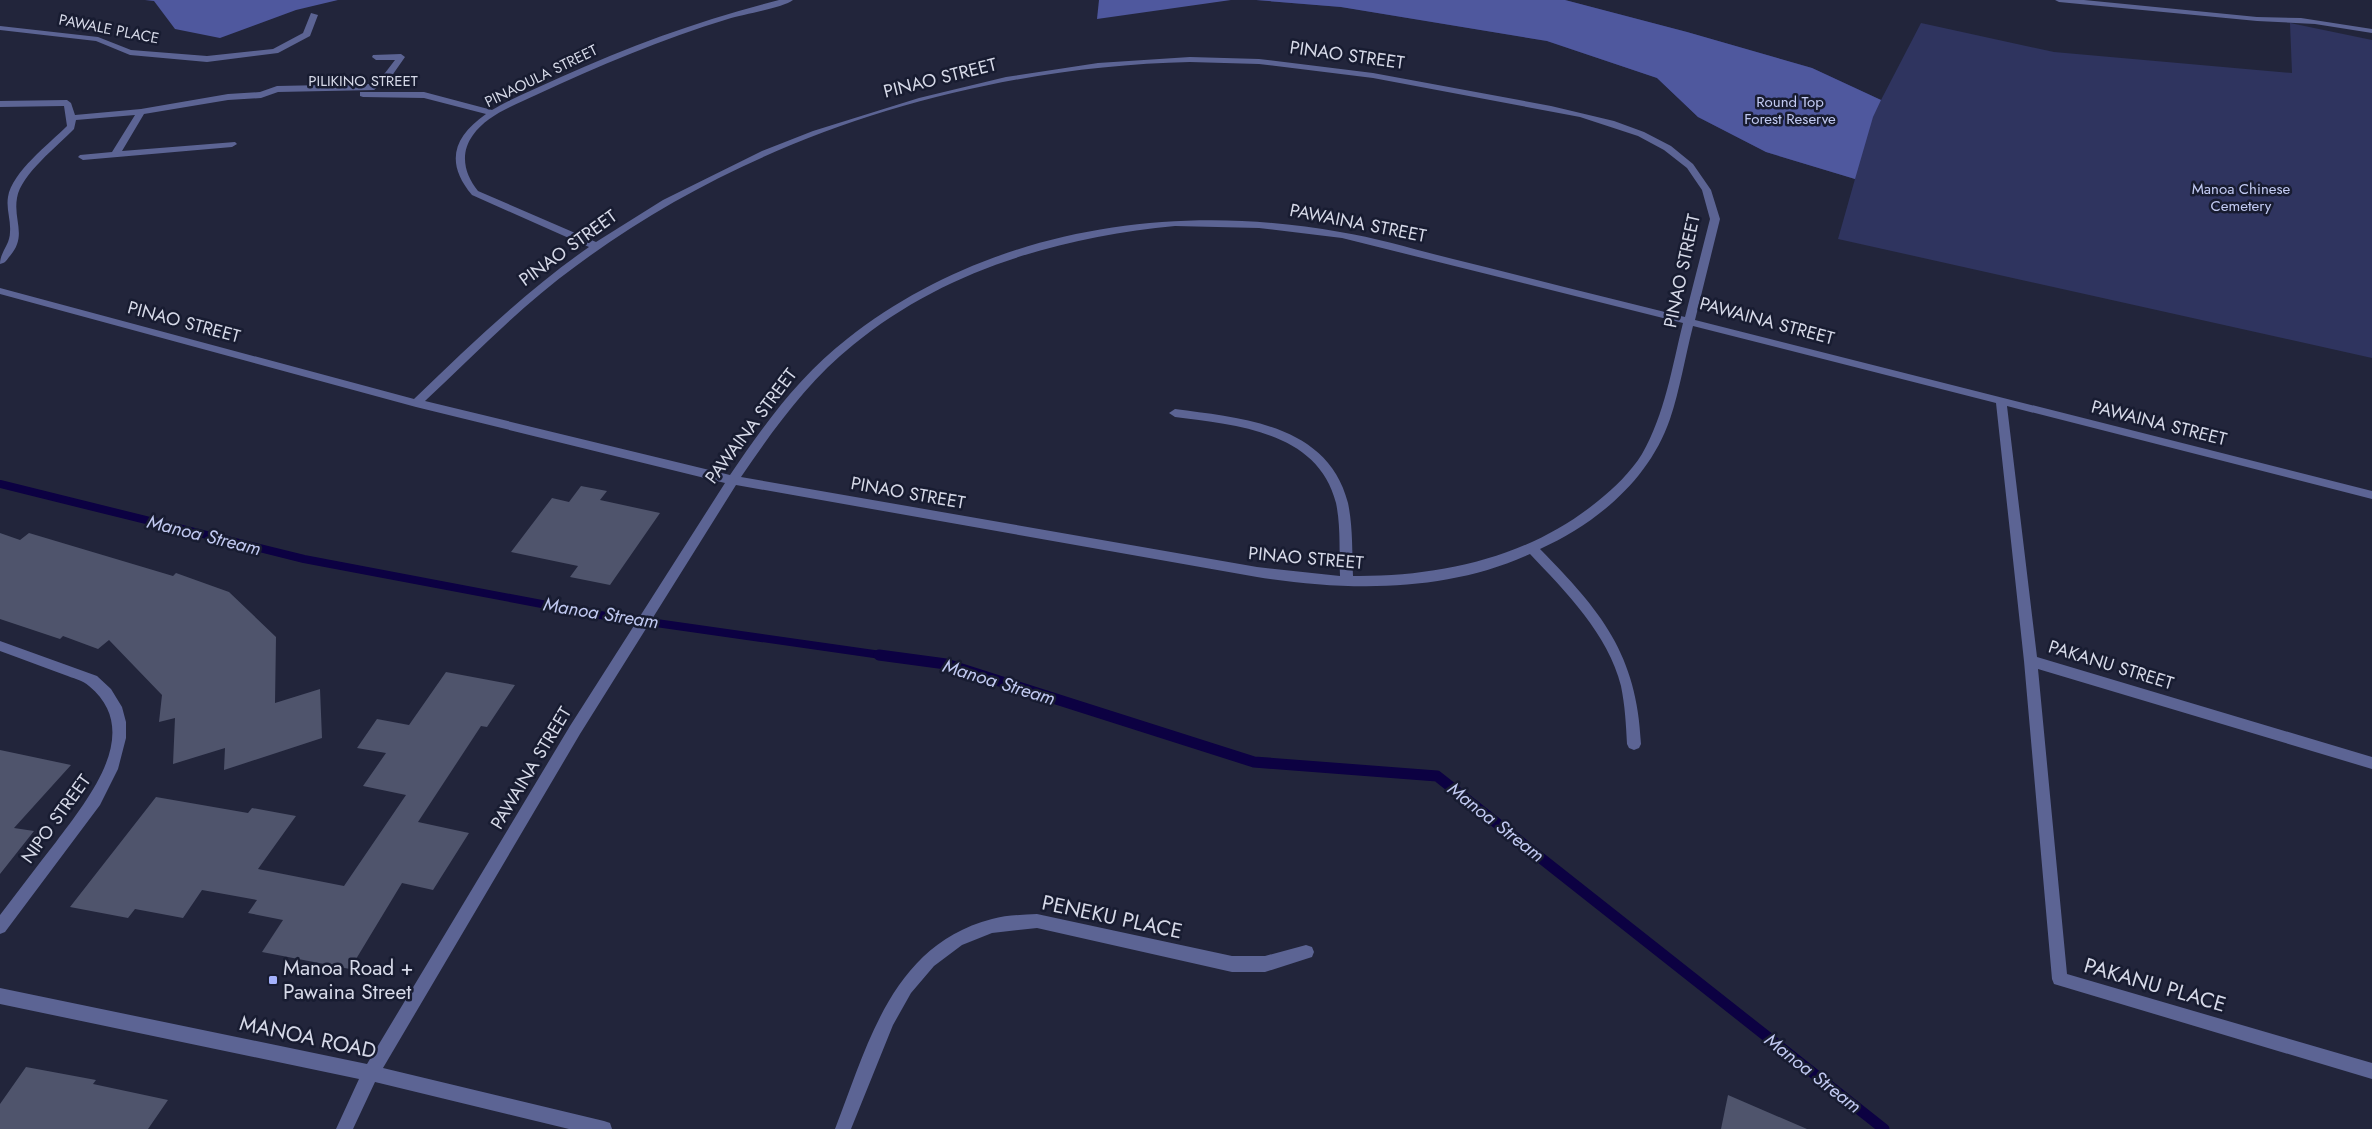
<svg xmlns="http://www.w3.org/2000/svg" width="2372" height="1129" font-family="Jost,sans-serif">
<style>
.green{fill:#2f345f}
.forest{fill:#4f589e}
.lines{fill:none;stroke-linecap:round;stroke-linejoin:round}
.stream-far1{stroke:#0c0142;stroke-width:8}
.stream{stroke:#0c0142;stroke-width:11}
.building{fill:#4f546c}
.minor{fill:#5c6494;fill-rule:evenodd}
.poi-dot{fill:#a4b1fc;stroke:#181c31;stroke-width:2}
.labels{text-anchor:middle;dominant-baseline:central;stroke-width:5;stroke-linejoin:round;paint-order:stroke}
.far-street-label{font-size:15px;fill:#d6d9e8;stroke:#181c31}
.far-park-label{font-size:15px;fill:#c3cbf3;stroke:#181c31}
.street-label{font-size:18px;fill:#d6d9e8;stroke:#181c31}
.water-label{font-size:19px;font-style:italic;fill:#c1c9f1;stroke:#181c31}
.near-street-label{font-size:21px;fill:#d6d9e8;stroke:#181c31}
.near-poi-label{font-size:21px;fill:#d6d9e8;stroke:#181c31;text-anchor:start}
</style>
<rect width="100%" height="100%" fill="#22253b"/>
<!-- green -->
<path class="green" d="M1256,0h309l122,32 125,36 69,32 40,-77 133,29 238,21 -2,-50 82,17v318l-534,-119 17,-60 -89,-27 -68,-35 -41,-39 -110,-37 -206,-34z"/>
<!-- forest -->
<g class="forest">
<path d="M145,0h193l-42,10 -76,28 -45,-9 -21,-28z"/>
<path d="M1099,0h132l-134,19z"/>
<path d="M1256,0h309l122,32 125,36 69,32 -8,17 -18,62 -89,-27 -68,-35 -41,-39 -110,-37 -206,-34z"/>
</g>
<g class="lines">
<!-- stream-far1 -->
<path class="stream-far1" d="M0,484l304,75 296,56 288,41"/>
<!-- stream -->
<path class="stream" d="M879,655l67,9 308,98 183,14 447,353"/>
</g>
<!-- building -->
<g class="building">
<path d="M581,486l26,5 -7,9 60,13 -50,72 -40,-8 8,-11 -67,-14 41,-54 17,4z"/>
<path d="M0,533l20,7 9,-7 144,43 3,-3 53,19 47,45 -1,66 45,-14 2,49 -98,32 1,-22 -52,16 2,-46 -16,4 3,-27 -53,-55 -11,9 -35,-13 -3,3 -60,-20z"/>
<path d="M446,672l69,13 -28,42 -6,-1 -63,96 51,11 -36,57 -31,-7 -52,86 -88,-17 21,-32 -35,-7 9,-13 -55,-10 -19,28 -48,-9 -7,9 -58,-11 86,-110 92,16 4,-5 44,8 -38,53 86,17 62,-91 -43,-9 23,-33 -29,-5 20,-29 32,6z"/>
<path d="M0,750l71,15 -57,63 20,3 -34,43z"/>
<path d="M26,1067l70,13 -3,4 75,16 -20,29h-148v-25z"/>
<path d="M1728,1095l79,34h-86z"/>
</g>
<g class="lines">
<!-- minor -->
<g class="minor">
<path d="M779,0h14c-10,8 -50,14 -65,19 -66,20 -130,47 -192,76 -21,10 -49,20 -63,40 -14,19 -8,40 5,56l118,51 67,-42 99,-49 51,-20 106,-33 87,-21 92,-14 92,-6 69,2 114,14 178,33 63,15 30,11 27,14 22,18 18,26 9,29 -25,101 677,171v8l-365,-93 30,251 335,100v12l-334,-100 29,305 305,89v16l-318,-95 -2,-5 -28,-318 -28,-258 -303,-77c-8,31 -13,63 -23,93 -21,61 -73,104 -130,130 61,62 97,105 101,195l-2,4 -5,2 -5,-2 -2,-4c-1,-20 -2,-38 -6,-58 -13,-52 -55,-94 -91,-132 -85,39 -183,37 -273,23l-521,-92 -156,249 -197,334 221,53 6,2 2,6h-43l-194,-47 -22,47h-17l23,-50 -359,-75v-16l367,76 203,-338 155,-243 -309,-76 -416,-113v-6l414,111c56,-54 112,-108 175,-152l-117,-52c-27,-32 -19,-58 14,-81l-62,-16 -61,-1 -3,-1v-4h64l68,18c22,-13 46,-22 69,-33 70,-32 143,-58 218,-77zM1190,62l69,2 114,14 207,39 58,19 26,14 23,18 15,22 8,29 -25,98c-77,-19 -155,-39 -232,-58 -37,-9 -75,-21 -113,-27 -170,-31 -355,-2 -493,107 -47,36 -84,87 -117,136l-305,-74c49,-46 96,-95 151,-135 174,-130 398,-199 614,-204zM1175,226l84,2 83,10 341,85c-11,44 -18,91 -41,131 -11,18 -28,34 -44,47 -68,56 -157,76 -245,75 -1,-24 0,-49 -5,-73 -20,-79 -106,-85 -173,-94l-6,4 6,4c61,8 143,14 161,86 5,24 3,49 4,73l-83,-9 -516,-90c32,-47 67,-96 112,-132 91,-75 207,-108 322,-119z"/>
<path d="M2055,0h29l173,17 44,1 71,11v4l-57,-9 -58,-3 -198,-19z"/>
<path d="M311,13l7,2 -8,21 -32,17 -71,9 -77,-7 -34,-14 -96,-11v-4l98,11 33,13 76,6 66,-7 30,-16z"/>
<path d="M373,55l28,-1 4,3 -14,20 -17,13 -96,2 -17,6 -33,2 -84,14 -22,37 113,-9 2,2 -5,3 -149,13 -5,-3 2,-2 32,-3 23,-37 -59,5 -2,9c-16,17 -53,45 -57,69 -4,23 11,38 -8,59 -3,4 -4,6 -9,7 0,-12 10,-19 10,-32 1,-12 -4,-23 -2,-35 4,-25 41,-53 59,-71l-3,-20 -64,1v-6l67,-1 4,3 4,12 66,-6 87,-15 32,-2 17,-6 95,-2 13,-11 10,-13h-19l-4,-3z"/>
<path d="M0,641l97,35 14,13 11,18 4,15v16l-8,31 -18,36 -95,127 -5,2v-19c19,-25 37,-49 56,-73 31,-42 89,-110 33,-156 -6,-6 -17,-8 -24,-11 -22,-8 -43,-16 -65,-24z"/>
<path d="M1037,914l195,42h33l41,-11 6,2 2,5 -2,5 -47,15h-33l-195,-44 -45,5 -30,12 -28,21 -23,27 -18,32 -42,104h-16c33,-85 57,-184 157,-210 14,-4 30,-4 45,-5z"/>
</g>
</g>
<!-- markers -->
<rect class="poi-dot" x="268" y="975" width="10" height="10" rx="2.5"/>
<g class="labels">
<!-- far-street labels -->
<g class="far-street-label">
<text transform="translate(109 29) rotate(11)">PAWALE PLACE</text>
<text transform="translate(541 76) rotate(-26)">PINAOULA STREET</text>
<text x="363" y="81">PILIKINO STREET</text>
</g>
<!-- far-park labels -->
<g class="far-park-label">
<text x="1790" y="102">Round Top<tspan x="1790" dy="17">Forest Reserve</tspan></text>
<text x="2241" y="189">Manoa Chinese<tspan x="2241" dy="17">Cemetery</tspan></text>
</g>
<!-- street labels -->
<g class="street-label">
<text transform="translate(1347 55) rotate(8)">PINAO STREET</text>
<text transform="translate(940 78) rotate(-14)">PINAO STREET</text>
<text transform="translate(1358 223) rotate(11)">PAWAINA STREET</text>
<text transform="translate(568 248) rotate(-36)">PINAO STREET</text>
<text transform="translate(1682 271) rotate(-78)">PINAO STREET</text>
<text transform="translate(1767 321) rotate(15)">PAWAINA STREET</text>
<text transform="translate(184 322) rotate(15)">PINAO STREET</text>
<text transform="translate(2159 423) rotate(14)">PAWAINA STREET</text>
<text transform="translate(751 426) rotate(-53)">PAWAINA STREET</text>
<text transform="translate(908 493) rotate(10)">PINAO STREET</text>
<text transform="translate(1306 558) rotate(5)">PINAO STREET</text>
<text transform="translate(2111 665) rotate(17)">PAKANU STREET</text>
<text transform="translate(531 768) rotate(-59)">PAWAINA STREET</text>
<text transform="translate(56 819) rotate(-54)">NIPO STREET</text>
</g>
<!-- water labels -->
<g class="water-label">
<text transform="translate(204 535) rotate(14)">Manoa Stream</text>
<text transform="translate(601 613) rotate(9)">Manoa Stream</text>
<text transform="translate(999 682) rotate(17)">Manoa Stream</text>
<text transform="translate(1496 822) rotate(38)">Manoa Stream</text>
<text transform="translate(1813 1073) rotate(38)">Manoa Stream</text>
</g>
<!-- near-street labels -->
<g class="near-street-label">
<text transform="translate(1112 917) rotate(12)">PENEKU PLACE</text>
<text transform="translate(2155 985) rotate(16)">PAKANU PLACE</text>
<text transform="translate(308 1037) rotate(12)">MANOA ROAD</text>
</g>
<!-- near-poi labels -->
<g class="near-poi-label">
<text x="283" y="968">Manoa Road +<tspan x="283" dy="24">Pawaina Street</tspan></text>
</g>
</g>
</svg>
